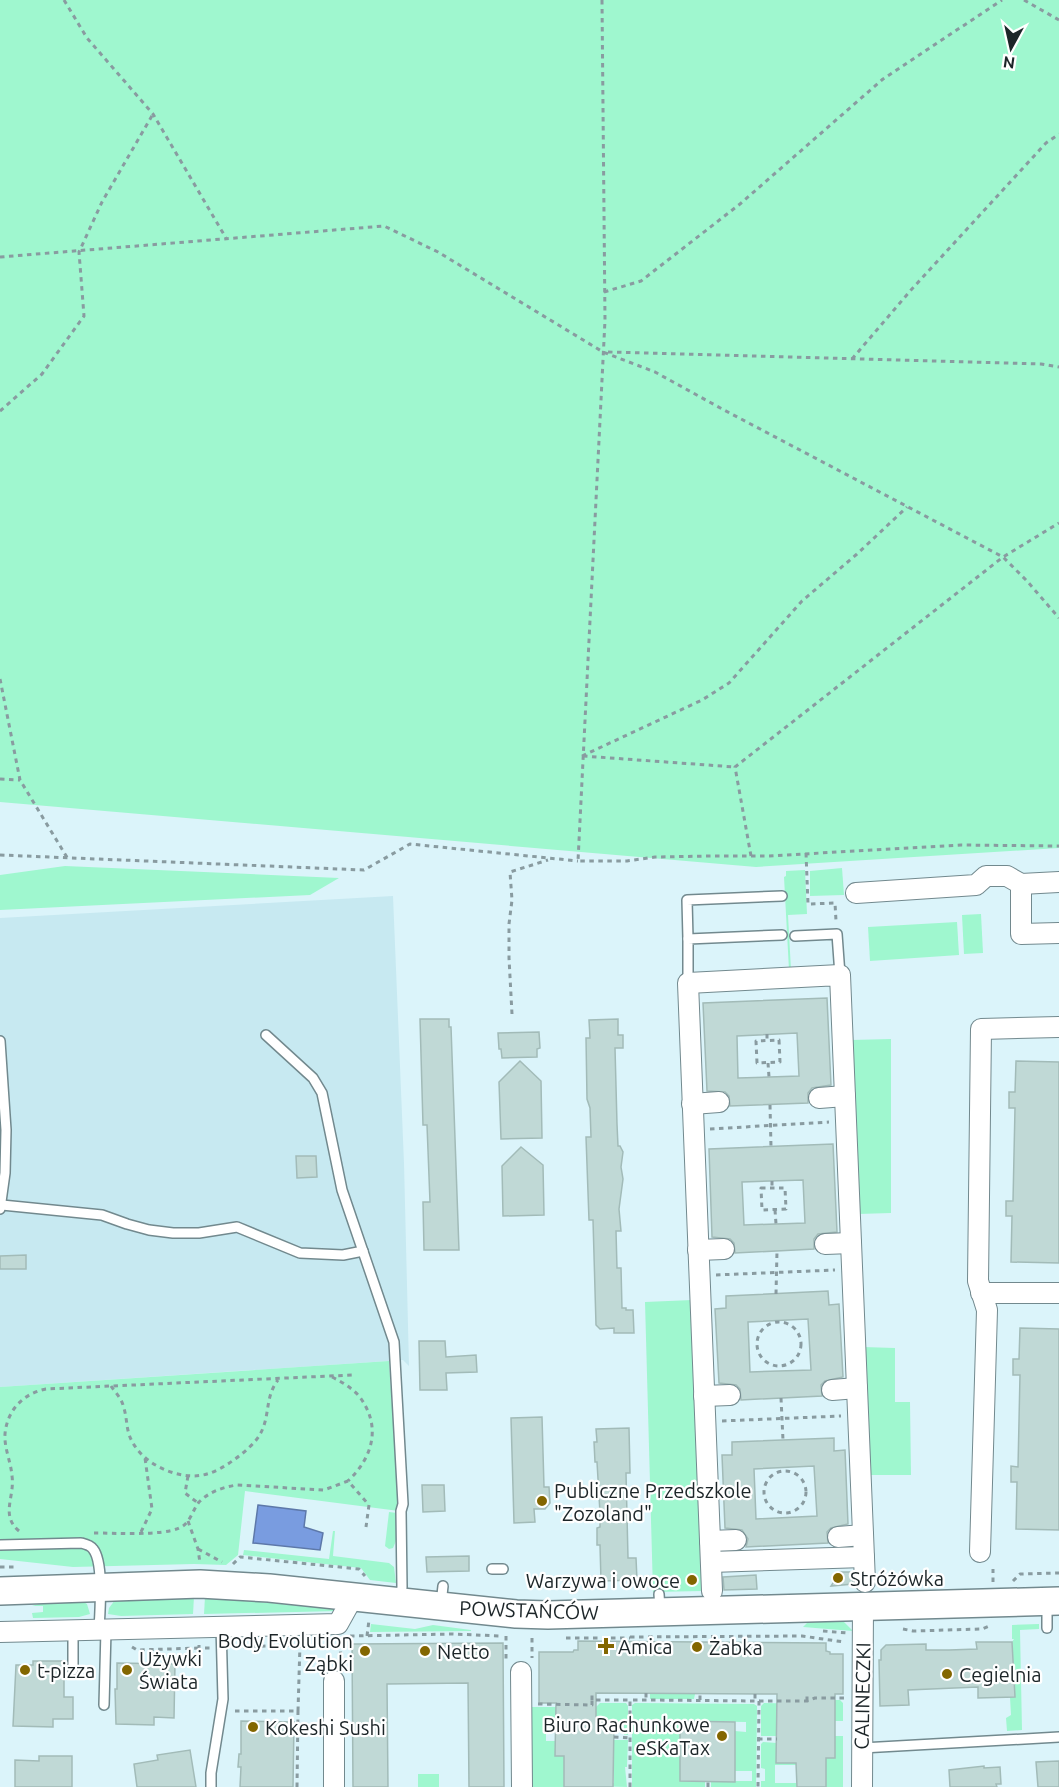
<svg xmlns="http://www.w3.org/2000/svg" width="1059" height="1787" font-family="Ubuntu,sans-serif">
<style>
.built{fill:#c7e9f1}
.green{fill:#9ff7cf}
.water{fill:#799ce0;stroke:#5d78a9;stroke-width:1.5}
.building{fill:#c0d9d6;stroke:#a2bbb8;stroke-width:1.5;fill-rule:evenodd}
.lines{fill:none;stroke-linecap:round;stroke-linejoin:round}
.lane-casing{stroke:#72898e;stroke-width:12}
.street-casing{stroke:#72898e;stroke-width:22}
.secondary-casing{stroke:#72898e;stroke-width:30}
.path{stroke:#899ba0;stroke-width:3;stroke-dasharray:4.5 4.5;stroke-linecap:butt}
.lane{stroke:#fff;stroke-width:9}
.street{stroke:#fff;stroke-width:20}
.secondary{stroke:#fff;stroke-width:27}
.poi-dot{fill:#836600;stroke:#fff;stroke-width:2}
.labels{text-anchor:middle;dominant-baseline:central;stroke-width:4.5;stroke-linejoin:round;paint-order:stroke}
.poi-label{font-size:20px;fill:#1c2528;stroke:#fff;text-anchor:start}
.street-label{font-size:20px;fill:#1c2528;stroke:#fff}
</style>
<rect width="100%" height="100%" fill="#dbf4fa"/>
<!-- built -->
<path class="built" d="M393,896l11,267 5,203 -6,-6 -403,27v-469z"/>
<!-- green -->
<g class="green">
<path d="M0,0h1059v848l-303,19 -756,-65z"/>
<path d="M65,866l274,12 -29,17 -310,15v-35z"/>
<path d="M842,868l2,27 -34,1v-25z"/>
<path d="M805,870l2,44 -19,1 3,55h-2l-5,-93 2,-1v-5z"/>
<path d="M981,914l2,39 -19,1 -2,-39z"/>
<path d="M957,922l2,33 -89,6 -2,-34z"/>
<path d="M891,1039v174l-33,1 -7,-174z"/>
<path d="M692,1300l10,291 -49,1 -8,-290z"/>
<path d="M863,1347l32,1v54h15l1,73h-43z"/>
<path d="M389,1361l10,150 -154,-20 -7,64 -12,10 -32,-1 -121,3 -73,-8v-172z"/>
<path d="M389,1512l8,1 -1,28 -3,7 -4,1 -4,-3z"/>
<path d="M333,1531h2l-2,25 56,7 5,4 2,16 -26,-3 -9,-12 -118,-13 1,-5 85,9z"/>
<path d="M194,1597l-1,17 -72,2 -13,-2 1,-6 6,-8z"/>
<path d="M205,1597l132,12 1,2 -134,3z"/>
<path d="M80,1600l7,4 3,10 -11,3 -46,1 -1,-5 11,-1v-6h-11l13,-4z"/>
<path d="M811,1619l31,1 11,11 -50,-4z"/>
<path d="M371,1624l44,5 18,-4 38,5v1l-101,1z"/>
<path d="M1039,1624v5l-19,1 2,100 -15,1 -1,-13 5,-3 -1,-18h5l-3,-55 2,-3h-2v-14z"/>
<path d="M650,1693l45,1 -1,5h-44z"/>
<path d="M815,1700h25l3,3v18h-8l-58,15h-16v-30l3,-3 43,1z"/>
<path d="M600,1703h26l2,3v29h-4v-13h-28v-4l-23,3h-27v20h10l-1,15h9v31h-35l-1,-80h68z"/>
<path d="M635,1703l119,1 3,2 -1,81h-45v-6h41v-10h-17v-40l11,1v-10l-65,-1 24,60v6h-73v-82z"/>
<path d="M835,1736h8v51h-17v-29h9z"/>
<path d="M613,1740h15l-1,27h-2l2,20 -34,-1v-4l21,1v-18l-21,-1z"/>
<path d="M763,1742l14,1 20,20v2h-22v18h22v4h-36v-6h4v-12l-4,-1v-24z"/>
<rect x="418" y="1774" width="21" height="13"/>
</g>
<!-- water -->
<path class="water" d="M258,1505l48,6 -2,16 19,6 -3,17 -67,-7z"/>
<!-- building -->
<g class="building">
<path d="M827,998l4,87 -19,3 -4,5v10l-78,3 -1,-10 -4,-4 -18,-1 -4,-88zM797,1033l2,43 -61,2 -1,-42z"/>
<path d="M420,1019h29v8h2l8,223h-35l-1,-48h7l-3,-77h-4z"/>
<path d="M618,1019v16h5v13h-8l2,76 1,22h2l3,6 -2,15 2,12 -4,30 2,22h-5l1,37h4l1,40h4v2h7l1,23h-20v-5l-14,1 -4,-4 -3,-105h-4l-3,-83h5l-1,-29 -3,-9 -1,-61h4l-1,-18z"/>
<path d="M539,1032l1,16 -3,1v8l-35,1 -1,-9h-2l-1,-16z"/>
<path d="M520,1061l21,20 1,57 -41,1 -2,-57z"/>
<path d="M1016,1061l43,1v201l-48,-1 1,-46h-6v-15h7l2,-93h-6v-16h6z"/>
<path d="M833,1144l4,88 -19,2 -4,5v10l-79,4 -1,-10 -4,-4 -18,-2 -3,-88zM803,1180l2,43 -61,2 -2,-43z"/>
<path d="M521,1147l22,18 1,50 -41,1 -1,-50z"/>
<path d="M296,1156h20l1,21 -20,1z"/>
<path d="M26,1255v14h-26v-13z"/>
<path d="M828,1291l1,14 10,-1 4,73 -18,4 -4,4 1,11 -81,4 -1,-11 -4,-4 -17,-2 -4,-74 11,-1v-12zM808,1319l3,51 -61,2 -2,-50z"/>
<path d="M1020,1328l39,1v201l-43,-1 1,-47h-6v-16l7,1 2,-92h-7v-16h6z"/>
<path d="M419,1341h26l1,16 30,-2 1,17 -31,1 1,17h-27z"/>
<path d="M542,1417l2,70h5l1,16 -5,6h-11l1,13 -21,1 -3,-105z"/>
<path d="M629,1428l1,45h-4l2,85h8l1,22 -36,1 -1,-36h-3v-17l3,-1v-14l-3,-51h-2l-1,-20h3l-1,-13z"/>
<path d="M834,1438v13l11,-1 3,74 -17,4 -4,4 1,11 -82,4 2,-8 -6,-9 -17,-2 -3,-73h10v-13zM814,1466l3,50 -61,3 -2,-50z"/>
<path d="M422,1485h22l1,26 -22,1z"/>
<path d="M469,1556v15l-42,1 -1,-15z"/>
<path d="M840,1572h13v12l-22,2z"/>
<path d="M756,1575l1,14 -33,1 -1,-13z"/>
<path d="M578,1641l248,2v8l4,1v2h13v40h-8v64h-9v29h-29l-1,-24h-20l1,-69 -181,-1v29h18l-1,65h-49v-31h-9l1,-53h-17v-51h34l1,-2h4z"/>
<path d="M976,1642h36l3,55 -37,1v-11l-70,3 1,15 -29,1 -1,-46h2v-10l5,-5 40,-1v6h23l28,-1z"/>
<path d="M503,1643l1,144h-35l-1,-104 -81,1 1,103h-35l-1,-143z"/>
<path d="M33,1661h31v36h9v22h-20v8l-40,-1 3,-61h17z"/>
<path d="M117,1663l58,1 -1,54 -20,-1v8l-38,-1 -1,-35h2z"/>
<path d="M241,1721l53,1 -1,65h-53l1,-20h-3l1,-13h2z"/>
<path d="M680,1721l55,1v60l-55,-1z"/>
<path d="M190,1750l6,37h-59l-3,-23 24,-4 -1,-5z"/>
<path d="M39,1756h33v31h-57v-27l24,1z"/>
<path d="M1059,1761v26h-21l-2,-25z"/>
<path d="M984,1766v2l16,-1 1,17h-5l1,3h-47l-1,-17z"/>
</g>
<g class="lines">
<!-- lane casing -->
<g class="lane-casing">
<g id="lane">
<path d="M795,936l42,-2 3,41"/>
<path d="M688,939l-1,-39 95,-4"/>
<path d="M688,983v-44l94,-4"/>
<path d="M266,1035l47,43 9,15 20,97 52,152 9,162 -2,7 1,76 -2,13"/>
<path d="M0,1041l6,89 -1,43 -5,36"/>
<path d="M2,1205l100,10 25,9 22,6 24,3h26l38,-6 63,26 43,2 20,-4"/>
<path d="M0,1545l81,-2c4,1 9,2 12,6 11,13 7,62 6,80"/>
<path d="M492,1569h11"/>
<path d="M659,1594l1,15"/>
<path d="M441,1604l2,-18"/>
<path d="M1047,1628v-25"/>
<path d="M73,1630v40"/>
<path d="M104,1705l2,-75"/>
<path d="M862,1748l197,-11"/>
<path d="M211,1787v-14l12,-74 -2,-73"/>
</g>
</g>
<!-- street casing -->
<g class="street-casing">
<g id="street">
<path d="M1059,882l-38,2v50l38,-1"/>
<path d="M856,893l120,-8 10,-9h21l14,8"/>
<path d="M819,1098l26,-2"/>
<path d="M692,1104l27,-2"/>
<path d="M825,1244l26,-1"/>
<path d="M698,1250l26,-1"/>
<path d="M981,1293h78"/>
<path d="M832,1390l25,-2"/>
<path d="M704,1396l26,-1"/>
<path d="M838,1537l25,-2"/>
<path d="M710,1541l26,-1"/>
<path d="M980,1552l7,-242 -9,-29 3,-252 78,-2"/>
<path d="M711,1562l153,-5"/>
<path d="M712,1591l-24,-608 152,-8 25,607"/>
<path d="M0,1632l338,-8 15,-27"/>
<path d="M521,1672l1,115"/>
<path d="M334,1681v106"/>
<path d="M862,1787l1,-182"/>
</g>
</g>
<!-- secondary casing -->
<g class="secondary-casing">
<path id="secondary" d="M0,1591l200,-7 69,4 247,26 32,1 511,-14"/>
</g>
<!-- path -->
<g class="path">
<path d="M64,0l23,38 66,76 73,124"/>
<path d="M602,0l3,320 -27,541h49l28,-4 58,-1h55l193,-11 98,1"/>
<path d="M1024,0l35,20"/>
<path d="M0,257l384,-31 54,26 165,100 52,20 69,38 279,147 24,24 32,37"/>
<path d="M604,292l37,-11 99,-77 143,-125 119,-79"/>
<path d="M608,352l433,12 18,3"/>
<path d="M852,359l59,-69 135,-147 13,-9"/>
<path d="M0,411l42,-37 42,-58 -5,-64 23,-50 51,-88"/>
<path d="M0,679l20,101 48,79"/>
<path d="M582,756l120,-56 27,-17 73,-82 55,-47 50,-47"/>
<path d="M583,756l152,11"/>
<path d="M0,779l20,1"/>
<path d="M806,853l2,51 27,-1 1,18"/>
<path d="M0,855l364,15 46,-26 168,17"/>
<path d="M751,856l-16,-89 268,-210 56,-34"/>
<path d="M512,1014l-3,-56v-34l3,-24 -2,-28 38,-12"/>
<path d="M767,1034v7"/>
<path d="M779,1040l1,22 -23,1 -1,-22z"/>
<path d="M768,1063l1,14"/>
<path d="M770,1105l1,42"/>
<path d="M710,1129l119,-7"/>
<path d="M772,1181v7"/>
<path d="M761,1188h24l1,21 -24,1z"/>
<path d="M775,1210l1,14"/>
<path d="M716,1275l119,-5"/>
<path d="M776,1294l1,-43"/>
<circle cx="779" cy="1344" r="22"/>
<path d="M332,1377c10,5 20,11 27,19 23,30 14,61 -11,85"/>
<path d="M111,1386c4,6 10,12 12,19 6,18 1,27 14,44 14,19 47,32 70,25 16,-4 44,-25 52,-38 12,-19 5,-38 19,-56"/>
<path d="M781,1398l2,42"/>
<path d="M722,1421l119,-5"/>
<circle cx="785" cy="1492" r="21"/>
<path d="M188,1476l-3,17 13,10"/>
<path d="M188,1521l10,28 2,14"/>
<path d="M19,1531c-19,-16 -4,-34 -7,-55 -1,-14 -8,-28 -7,-42 2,-24 19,-41 41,-45l306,-14"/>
<path d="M141,1532l11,-23 -7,-51"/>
<path d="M94,1533c21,0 68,3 85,-5 11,-4 13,-17 20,-26 10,-10 24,-15 38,-17l87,5 24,-9 21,24 -3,22"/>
<path d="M198,1549l24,13"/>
<path d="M233,1564l7,-7 119,12 6,7"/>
<path d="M0,1567h16"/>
<path d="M1013,1581l7,-7 39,-1"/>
<path d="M993,1582v-13"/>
<path d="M903,1629l10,2 69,-2 7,-3"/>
<path d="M823,1631l24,2"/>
<path d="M350,1636l103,-2 47,2"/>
<path d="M367,1636l2,-16"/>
<path d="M506,1636v26"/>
<path d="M630,1637l172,-1 42,6"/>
<path d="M532,1638v20"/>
<path d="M566,1638h64"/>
<path d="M199,1645v3h11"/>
<path d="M132,1647l5,3 62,-2"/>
<path d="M234,1647l63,-2"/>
<path d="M340,1665l1,-23"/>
<path d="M646,1693v7"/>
<path d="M755,1694v7"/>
<path d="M592,1700v-7"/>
<path d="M700,1700v-6"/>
<path d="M759,1701h48l8,-3h29"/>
<path d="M807,1701v-7"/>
<path d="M538,1704l54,1v-5h38"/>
<path d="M235,1711h63l2,-67"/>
<path d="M614,1737l16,1"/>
<path d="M758,1739h19"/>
<path d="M297,1787l1,-76"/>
<path d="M630,1787v-87h16l113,1 -1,86"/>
<path d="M708,1787v-6"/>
</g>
<!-- lane -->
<use href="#lane" class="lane"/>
<!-- street -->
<use href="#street" class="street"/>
<!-- secondary -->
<use href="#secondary" class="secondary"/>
</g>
<!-- markers -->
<g class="poi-dot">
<circle cx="542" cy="1501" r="6"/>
<circle cx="838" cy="1578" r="6"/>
<circle cx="692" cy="1580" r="6"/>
<path d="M603 1637h6v6h6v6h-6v6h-6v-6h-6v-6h6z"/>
<circle cx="697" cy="1647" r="6"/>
<circle cx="365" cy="1651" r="6"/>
<circle cx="425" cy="1651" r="6"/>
<circle cx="25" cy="1670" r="6"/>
<circle cx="127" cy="1670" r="6"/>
<circle cx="947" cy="1674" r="6"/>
<circle cx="253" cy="1727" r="6"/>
<circle cx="722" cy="1736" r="6"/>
</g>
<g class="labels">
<!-- poi labels -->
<g class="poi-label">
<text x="554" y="1490">Publiczne Przedszkole<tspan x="554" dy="23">"Zozoland"</tspan></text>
<text x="850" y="1578">Stróżówka</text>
<text x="680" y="1580" text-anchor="end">Warzywa i owoce</text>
<text x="353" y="1640" text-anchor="end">Body Evolution<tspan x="353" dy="23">Ząbki</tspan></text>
<text x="618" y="1646">Amica</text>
<text x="709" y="1647">Żabka</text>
<text x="437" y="1651">Netto</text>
<text x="139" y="1658">Używki<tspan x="139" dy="23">Świata</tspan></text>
<text x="37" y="1670">t-pizza</text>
<text x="959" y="1674">Cegielnia</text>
<text x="710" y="1724" text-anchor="end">Biuro Rachunkowe<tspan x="710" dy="23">eSKaTax</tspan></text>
<text x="265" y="1727">Kokeshi Sushi</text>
</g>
<!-- street labels -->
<g class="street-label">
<text transform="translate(529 1610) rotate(2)">POWSTAŃCÓW</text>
<text transform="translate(862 1696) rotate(-89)">CALINECZKI</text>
</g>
</g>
<!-- north arrow -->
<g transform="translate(1011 48) rotate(188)" stroke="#ffffff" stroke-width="4.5" paint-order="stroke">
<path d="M0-4.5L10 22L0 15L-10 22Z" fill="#1c2528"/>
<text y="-9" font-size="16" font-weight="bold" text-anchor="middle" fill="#1c2528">N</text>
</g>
</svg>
